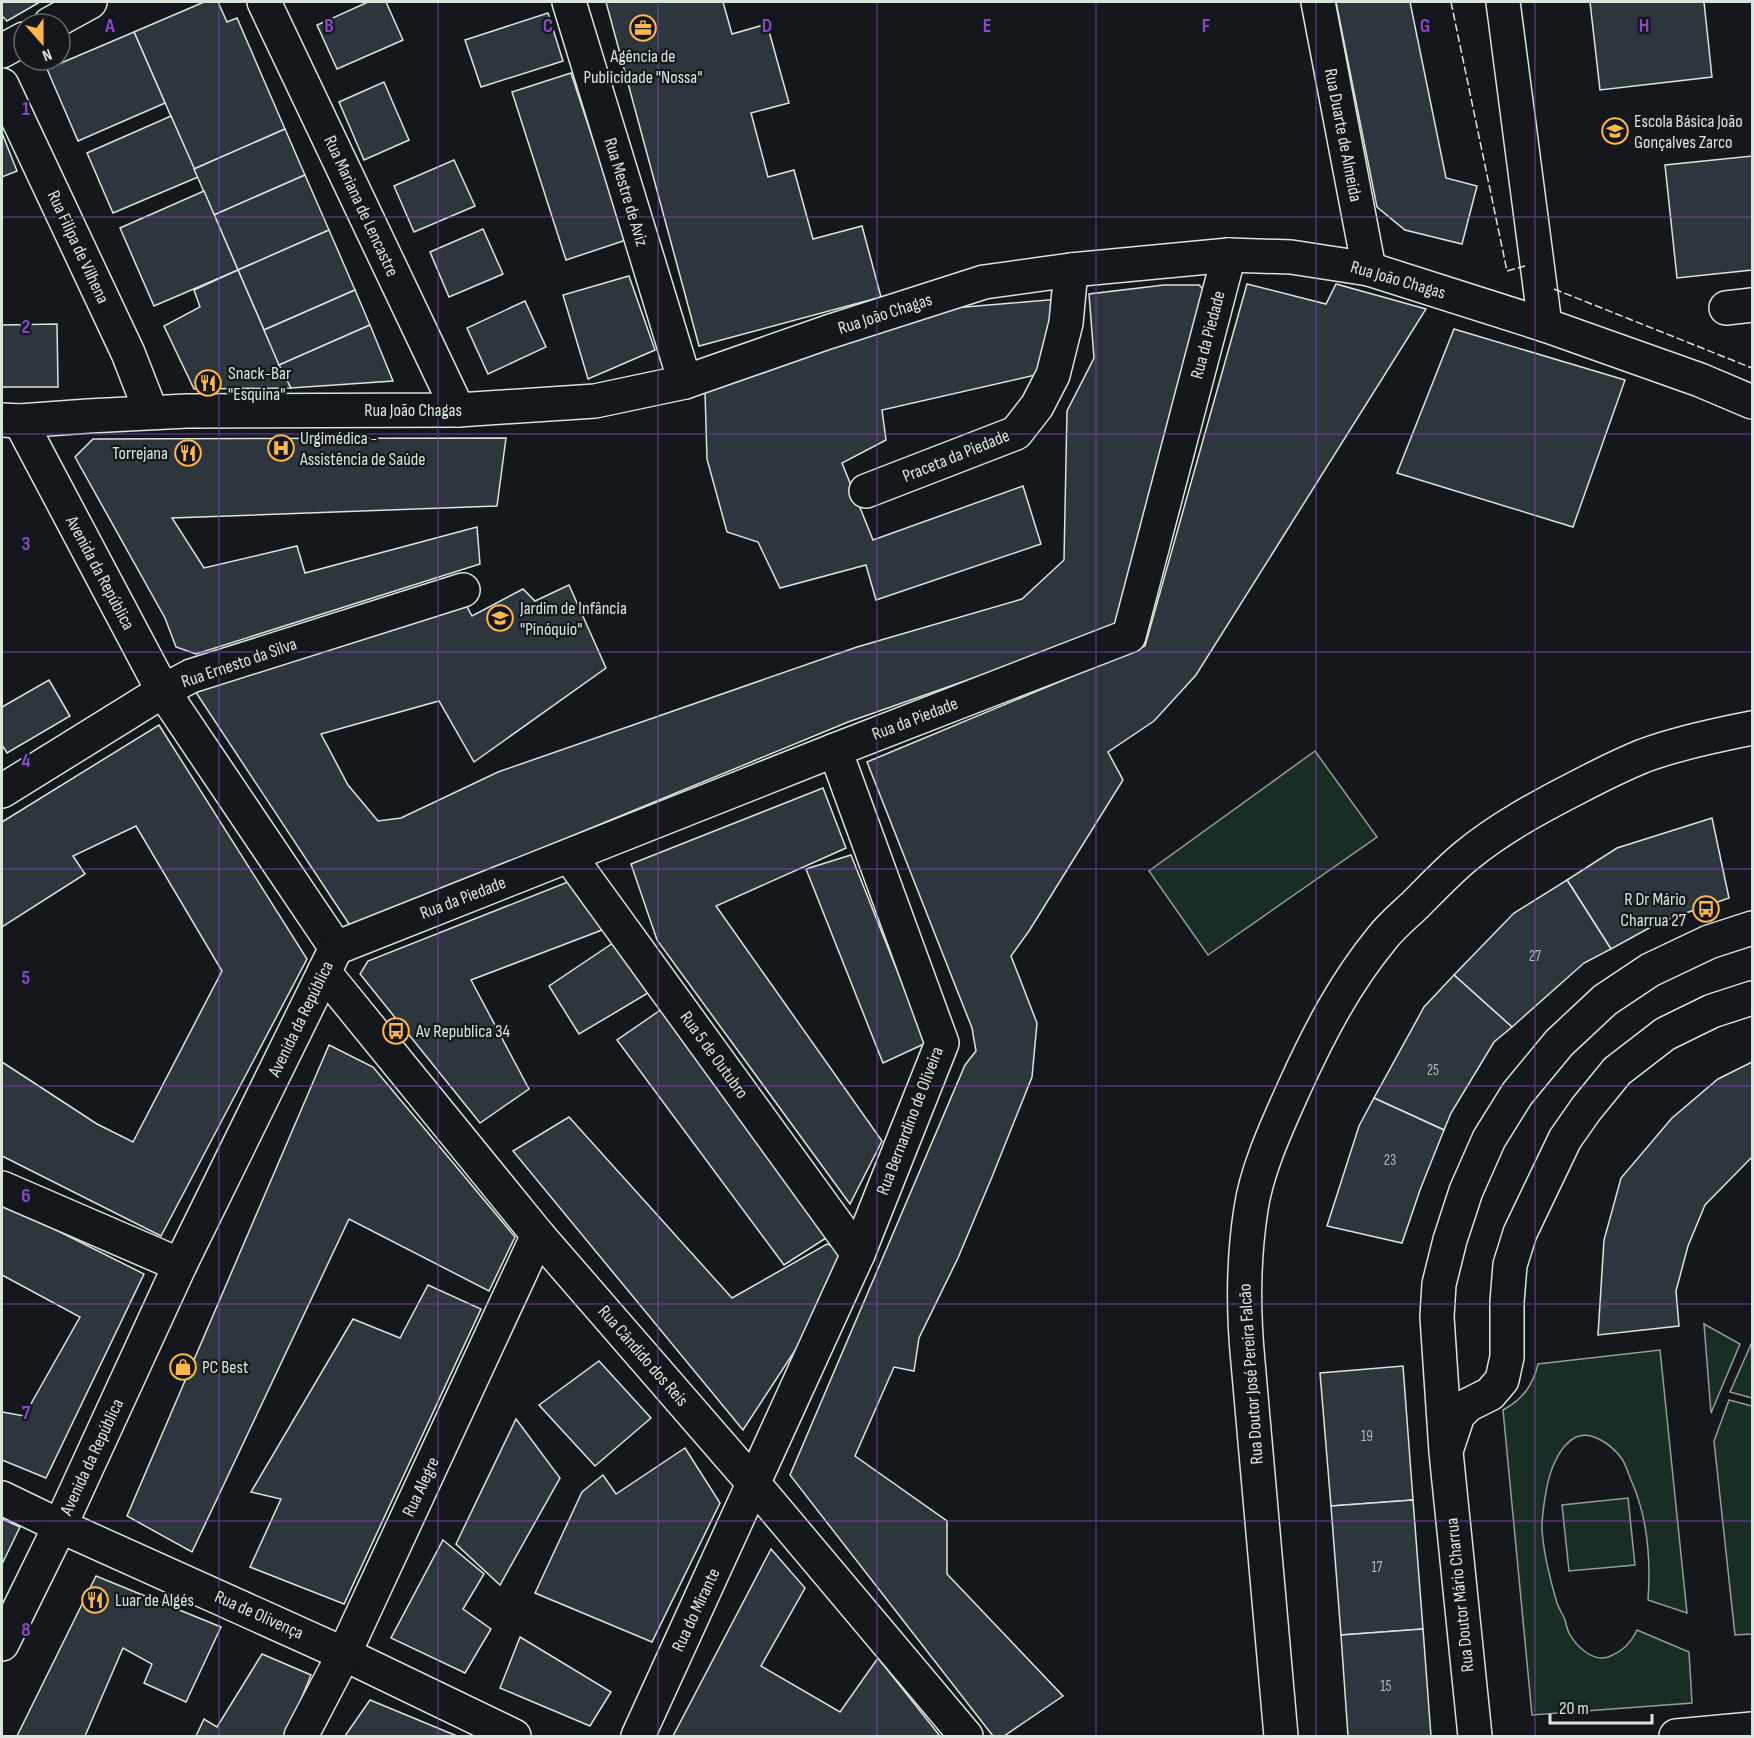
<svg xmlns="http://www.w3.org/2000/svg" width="1754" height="1738" font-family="'Sofia Sans Condensed',sans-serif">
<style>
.green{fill:#1a2d24;stroke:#939e99;stroke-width:1.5}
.building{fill:#2c363c;stroke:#d8e6dc;stroke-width:1.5}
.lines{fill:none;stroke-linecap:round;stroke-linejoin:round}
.minor-casing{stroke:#d8e6dc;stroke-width:36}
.minor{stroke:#14181c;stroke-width:33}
.fence{stroke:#d8e6dc;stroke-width:1.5;stroke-dasharray:8 3;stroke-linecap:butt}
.grid{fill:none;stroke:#8948c3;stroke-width:1.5;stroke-opacity:0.55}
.labels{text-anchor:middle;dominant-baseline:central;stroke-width:4.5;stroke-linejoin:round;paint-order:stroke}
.number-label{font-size:15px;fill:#adbab4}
.poi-label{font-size:18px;fill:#d8e6dc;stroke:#14181c;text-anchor:start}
.street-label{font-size:18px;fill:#d8e6dc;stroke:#14181c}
.grid-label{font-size:20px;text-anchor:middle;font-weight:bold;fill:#8948c3;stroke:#14181c;stroke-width:4.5;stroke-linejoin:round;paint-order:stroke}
</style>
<rect width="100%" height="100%" fill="#14181c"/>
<!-- green -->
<g class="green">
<path d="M1315,751l62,86 -169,118 -59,-84z"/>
<path d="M1704,1324l36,20 -29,69z"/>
<path d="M1752,1342v56l-22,-6z"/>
<path d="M1660,1350l27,263 -39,-13c3,-41 0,-82 -17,-120 -3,-7 -5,-15 -9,-21 -9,-13 -30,-29 -46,-22 -18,9 -27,36 -30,55 -2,11 -4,24 -4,36 1,25 8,51 15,75 2,6 6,11 8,17 1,4 2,9 4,13 7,13 23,29 39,24 14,-5 23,-14 29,-27l52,22 3,51 -160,12 -29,-305c20,-11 30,-25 35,-46z"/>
<path d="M1729,1400l23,6v228l-17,1 -21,-194z"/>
<path d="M1628,1498l7,67 -66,6 -7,-66z"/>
</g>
<!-- building -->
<g class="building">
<path d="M2,2h38l-33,19 -5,-5z"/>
<path d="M204,2h14l9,20 10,-4 48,111 -91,40 -60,-137z"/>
<path d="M368,2h18l17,38 -66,29 -20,-44z"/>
<path d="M606,2h117l9,32 35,-10 22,79 -38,10 17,64 26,-7 19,69 49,-13 19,71 -182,49z"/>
<path d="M1336,2h74l36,176 31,8 -15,58 -57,-14 -28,-23z"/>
<path d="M1590,2h114l8,75 -112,13z"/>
<path d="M548,13l15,48 -82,26 -16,-47z"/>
<path d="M134,32l31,71 -87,38 -31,-72z"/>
<path d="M571,73l55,167 -60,20 -54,-168z"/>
<path d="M384,82l25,58 -45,20 -25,-58z"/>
<path d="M171,116l27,61 -85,36 -26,-60z"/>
<path d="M285,129l20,46 -91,40 -20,-46z"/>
<path d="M2,133l15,38 -15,6z"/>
<path d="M1752,156v114l-75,8 -12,-113z"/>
<path d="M454,160l21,46 -61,26 -20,-46z"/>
<path d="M305,175l24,55 -91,40 -24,-55z"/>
<path d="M204,191l34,79 -84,36 -34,-78z"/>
<path d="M483,229l20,45 -54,23 -19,-45z"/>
<path d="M329,230l26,60 -91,40 -26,-60z"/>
<path d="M238,270l26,60 27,58 -97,1 -30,-63 36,-19 -6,-17z"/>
<path d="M629,276l26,74 -67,29 -25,-84z"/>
<path d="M1247,284l79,20 10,-20 90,25 -230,366 -42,46 -46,31 15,28 -94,151 -18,25 26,67 -5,54 -40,100 -34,81 -39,80 -5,33 -20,-4 -39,89 92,65v53l116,122 -59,40h-11l-203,-261 175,-410 11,-14 -4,-23 -105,-266 278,-116z"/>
<path d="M1164,285h35l10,10 -91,332 -270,95 -497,205 -156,-236 271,-86 6,11 51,-27 12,12 34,-16 37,83 -132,94 -35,-61 -118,33 27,51 30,36 23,-3 97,-46 359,-125 165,-48 42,-39 3,-149 27,-53 -5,-64z"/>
<path d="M355,290l15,35 -91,40 -15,-35z"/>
<path d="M1059,299l-15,74 -162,37 4,30 -44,23 31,77 150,-54 18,58 -165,56 -10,-35 -86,23 -22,-46 -31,-10 -20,-73 -2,-67 225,-82z"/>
<path d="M525,301l21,46 -58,27 -21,-46z"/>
<path d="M57,324l1,63h-56v-62z"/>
<path d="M370,325l23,56 -102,7 -12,-23z"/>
<path d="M1454,329l171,51 -52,147 -176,-54z"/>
<path d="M506,438l-9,68 -325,12 32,50 93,-22 8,27 172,-46 3,37 -284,90 -20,-7 -11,-29 -90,-161 18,-18z"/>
<path d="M49,680l21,36 -63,37 -5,-8v-38z"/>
<path d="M159,725l148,234 -146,277 -159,-80v-94l95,62 36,18 89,-171 -86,-145 -63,30 12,18 -83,53v-105z"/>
<path d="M823,788l23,60 -130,58 166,235 -32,63 -193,-264 -26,-76z"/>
<path d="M1712,818l17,80 -69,24 -49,27 -44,-69 50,-32z"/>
<path d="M851,855l75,188 -43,20 -77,-194z"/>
<path d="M573,880l29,50 -131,50 58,109 -49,34 -120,-149 8,-13z"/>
<path d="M1567,880l44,69 -27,14 -72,64 -58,-52 60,-62z"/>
<path d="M616,941l32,52 -69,41 -30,-48z"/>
<path d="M1454,975l58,52 -18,15 -43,71 -7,17 -70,-32 50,-91z"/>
<path d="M662,1009l164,229 -42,27 -167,-225z"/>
<path d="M329,1045l44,22 142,170 -26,54 -140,-72 -157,333 -65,-36z"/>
<path d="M1752,1062v95l-47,48 -17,41 -12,45 3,35 -81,9 6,-95 17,-62 51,-60 46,-39z"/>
<path d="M1374,1098l70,32 -24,60 -18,53 -75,-17 32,-100z"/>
<path d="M569,1117l163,181 95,-54 31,10 -115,176 -230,-279z"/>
<path d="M2,1203l142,71 -98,204 -44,-18v-48l22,4 56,-99 -78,-42z"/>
<path d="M428,1285l53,24 -137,295 -94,-37 31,-68 -30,-7 102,-173 47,19z"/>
<path d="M599,1361l52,57 -56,48 -56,-61z"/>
<path d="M1403,1366l10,134 -82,6 -11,-133z"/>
<path d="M516,1419l44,59 -60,107 -44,-41z"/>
<path d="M685,1448l35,55 -68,139 -117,-49 47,-101 21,-17 13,19z"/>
<path d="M1413,1500l10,129 -82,6 -10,-129z"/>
<path d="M2,1519l18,8 -18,37z"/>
<path d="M443,1540l41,34 -21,35 28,20 -26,44 -74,-35z"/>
<path d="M771,1549l34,39 -44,78 79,46 38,-54 62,78h-267z"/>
<path d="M96,1576l125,51 -35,75 -42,-19 8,-19 -29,-16 -38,88h-68z"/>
<path d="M1423,1629l8,107h-83l-7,-101z"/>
<path d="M520,1637l91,55 -21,34 -90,-38z"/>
<path d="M262,1654l49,21 -25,61h-90l8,-17 13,8z"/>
<path d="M370,1700l87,36h-112z"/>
</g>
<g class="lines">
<!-- minor casing -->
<g class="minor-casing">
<g id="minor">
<path d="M264,2l194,408"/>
<path d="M569,2l116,380"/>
<path d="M1318,2l51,267"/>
<path d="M1503,2l42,323"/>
<path d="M50,24l40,-22"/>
<path d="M2,51l22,-12"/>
<path d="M2,85l126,268 23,59"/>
<path d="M1726,308l26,-3"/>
<path d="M2,420l18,1 68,-5 99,-5 271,-1 137,-9 90,-19 143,-50 156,-50 87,-12 158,-15 62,2 78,12 176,56 155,55 52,22"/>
<path d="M20,421l143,270 173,257"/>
<path d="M866,491l150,-58 21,-27 16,-31 13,-52 5,-53"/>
<path d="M2,791l161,-100 28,-15 272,-86"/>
<path d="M570,857l288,397"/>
<path d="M336,948l499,-198 294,-114 100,-381"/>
<path d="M324,972l214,263 216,249 212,252"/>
<path d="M2,1188l178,77"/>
<path d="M1447,1448l11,-33 10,-10 22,-11 12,-14 5,-23v-55l3,-37 10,-32 45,-94 21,-30 31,-38 48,-37 47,-23 40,-13"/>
<path d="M2,1498l58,28 284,128 170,82"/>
<path d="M2,1644l58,-118 120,-261 153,-311"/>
<path d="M301,1736l43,-82 194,-419"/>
<path d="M638,1736l220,-482 84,-211 -107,-293"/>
<path d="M1281,1736l-33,-374c-5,-51 -5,-102 3,-153 6,-41 27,-85 44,-123 24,-53 50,-103 87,-148 10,-13 24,-24 35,-35 16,-16 32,-33 49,-47 34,-28 73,-49 112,-69 21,-11 43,-22 65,-31 35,-13 73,-21 109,-28"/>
<path d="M1475,1736l-29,-284 -9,-135 2,-33 11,-44 16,-49 23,-52 28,-45 42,-51 46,-43 45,-30 59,-28 43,-14"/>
<path d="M1676,1736l76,-7"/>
</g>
</g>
<!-- minor -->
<use href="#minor" class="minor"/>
<!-- fence -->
<g class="fence">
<path d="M1451,2l56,269 18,-5"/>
<path d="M1554,289l198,79"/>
</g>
</g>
<!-- grid -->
<path class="grid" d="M219,2v1734M438,2v1734M658,2v1734M877,2v1734M1096,2v1734M1316,2v1734M1535,2v1734M2,217h1750M2,434h1750M2,652h1750M2,869h1750M2,1086h1750M2,1304h1750M2,1521h1750"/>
<!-- icons -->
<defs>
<g id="office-ring" transform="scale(1.35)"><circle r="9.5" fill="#14181c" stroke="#ffb74d" stroke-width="1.5"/><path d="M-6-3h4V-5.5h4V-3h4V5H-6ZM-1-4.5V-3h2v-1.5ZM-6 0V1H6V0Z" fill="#ffb74d"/></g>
<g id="school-ring" transform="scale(1.35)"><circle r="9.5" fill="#14181c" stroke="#ffb74d" stroke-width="1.5"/><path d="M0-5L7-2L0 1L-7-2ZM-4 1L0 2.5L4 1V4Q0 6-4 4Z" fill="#ffb74d"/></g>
<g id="restaurant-ring" transform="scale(1.35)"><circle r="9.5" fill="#14181c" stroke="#ffb74d" stroke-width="1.5"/><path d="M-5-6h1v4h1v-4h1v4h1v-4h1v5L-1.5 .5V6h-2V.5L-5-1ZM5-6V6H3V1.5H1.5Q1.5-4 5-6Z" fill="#ffb74d"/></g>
<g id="hospital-ring" transform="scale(1.35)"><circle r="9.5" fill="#14181c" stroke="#ffb74d" stroke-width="1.5"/><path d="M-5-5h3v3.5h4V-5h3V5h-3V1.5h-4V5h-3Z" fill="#ffb74d"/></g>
<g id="bus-ring" transform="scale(1.35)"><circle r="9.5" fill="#14181c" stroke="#ffb74d" stroke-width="1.5"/><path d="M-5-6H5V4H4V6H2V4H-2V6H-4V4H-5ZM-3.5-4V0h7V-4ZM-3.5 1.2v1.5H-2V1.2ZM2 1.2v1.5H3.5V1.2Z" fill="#ffb74d"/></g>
<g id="shop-ring" transform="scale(1.35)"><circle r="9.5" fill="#14181c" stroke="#ffb74d" stroke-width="1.5"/><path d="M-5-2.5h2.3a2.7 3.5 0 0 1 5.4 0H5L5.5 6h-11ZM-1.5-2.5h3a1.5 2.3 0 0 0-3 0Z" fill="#ffb74d"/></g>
</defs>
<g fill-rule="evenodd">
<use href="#office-ring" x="643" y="28"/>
<use href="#school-ring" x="1615" y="131"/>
<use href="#restaurant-ring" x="208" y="383"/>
<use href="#hospital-ring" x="281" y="448"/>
<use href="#restaurant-ring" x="188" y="453"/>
<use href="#school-ring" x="500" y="618"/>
<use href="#bus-ring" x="1706" y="909"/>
<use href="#bus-ring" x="396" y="1031"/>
<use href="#shop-ring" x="183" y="1367"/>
<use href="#restaurant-ring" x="95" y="1600"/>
</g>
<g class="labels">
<!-- number labels -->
<g class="number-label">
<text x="1535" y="956">27</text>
<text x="1433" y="1070">25</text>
<text x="1390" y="1160">23</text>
<text x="1367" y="1436">19</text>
<text x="1377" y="1567">17</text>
<text x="1386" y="1686">15</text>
</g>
<!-- poi labels -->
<g class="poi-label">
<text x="643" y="56" text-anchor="middle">Agência de<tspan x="643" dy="21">Publicidade "Nossa"</tspan></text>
<text x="1634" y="121">Escola Básica João<tspan x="1634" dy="21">Gonçalves Zarco</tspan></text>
<text x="228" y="373">Snack-Bar<tspan x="228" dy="21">"Esquina"</tspan></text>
<text x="300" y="438">Urgimédica -<tspan x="300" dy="21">Assistência de Saúde</tspan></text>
<text x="168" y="453" text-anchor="end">Torrejana</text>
<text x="520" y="608">Jardim de Infância<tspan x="520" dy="21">"Pinóquio"</tspan></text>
<text x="1686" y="899" text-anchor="end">R Dr Mário<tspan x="1686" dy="21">Charrua 27</tspan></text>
<text x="416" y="1031">Av Republica 34</text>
<text x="202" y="1367">PC Best</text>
<text x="115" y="1600">Luar de Algés</text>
</g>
<!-- street labels -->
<g class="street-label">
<text transform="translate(1343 135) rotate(79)">Rua Duarte de Almeida</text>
<text transform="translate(626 192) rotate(73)">Rua Mestre de Aviz</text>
<text transform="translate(361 206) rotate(65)">Rua Mariana de Lencastre</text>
<text transform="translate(78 247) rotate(65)">Rua Filipa de Vilhena</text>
<text transform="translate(1398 280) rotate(16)">Rua João Chagas</text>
<text transform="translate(885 314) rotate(-18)">Rua João Chagas</text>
<text transform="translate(1208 335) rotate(-75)">Rua da Piedade</text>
<text x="413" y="410">Rua João Chagas</text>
<text transform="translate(956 456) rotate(-22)">Praceta da Piedade</text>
<text transform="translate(100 573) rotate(62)">Avenida da República</text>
<text transform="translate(239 663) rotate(-19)">Rua Ernesto da Silva</text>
<text transform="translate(915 719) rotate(-21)">Rua da Piedade</text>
<text transform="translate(463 898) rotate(-21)">Rua da Piedade</text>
<text transform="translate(301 1019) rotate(-64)">Avenida da República</text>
<text transform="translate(714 1055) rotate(54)">Rua 5 de Outubro</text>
<text transform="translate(910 1121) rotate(-69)">Rua Bernardino de Oliveira</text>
<text transform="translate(643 1356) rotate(49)">Rua Cândido dos Reis</text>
<text transform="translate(1251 1374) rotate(-94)">Rua Doutor José Pereira Falcão</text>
<text transform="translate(92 1457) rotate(-65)">Avenida da República</text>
<text transform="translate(421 1487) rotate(-65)">Rua Alegre</text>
<text transform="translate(1460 1595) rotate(-96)">Rua Doutor Mário Charrua</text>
<text transform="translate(696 1610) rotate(-65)">Rua do Mirante</text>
<text transform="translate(259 1615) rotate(24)">Rua de Olivença</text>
</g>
</g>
<g class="grid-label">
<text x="110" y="32">A</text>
<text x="329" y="32">B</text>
<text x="548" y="32">C</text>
<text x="767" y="32">D</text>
<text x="987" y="32">E</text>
<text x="1206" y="32">F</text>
<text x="1425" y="32">G</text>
<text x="1644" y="32">H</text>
<text x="26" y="115">1</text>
<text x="26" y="333">2</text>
<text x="26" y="550">3</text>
<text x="26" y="767">4</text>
<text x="26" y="984">5</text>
<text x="26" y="1202">6</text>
<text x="26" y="1419">7</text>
<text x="26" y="1636">8</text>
</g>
<!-- border -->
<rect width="1754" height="1738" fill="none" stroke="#d8e6dc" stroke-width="6"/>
<!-- north arrow -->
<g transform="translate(42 42) rotate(159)"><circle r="28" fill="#14181c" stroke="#626a69" stroke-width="1.5"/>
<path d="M0-4.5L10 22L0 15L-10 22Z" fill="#ffb74d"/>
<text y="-9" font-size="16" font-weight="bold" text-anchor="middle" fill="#d8e6dc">N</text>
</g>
<!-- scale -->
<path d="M1550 1714v9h102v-9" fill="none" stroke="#d8e6dc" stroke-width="3"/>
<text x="1559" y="1714" font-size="18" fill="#d8e6dc" stroke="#14181c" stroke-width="4.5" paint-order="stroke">20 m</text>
</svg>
